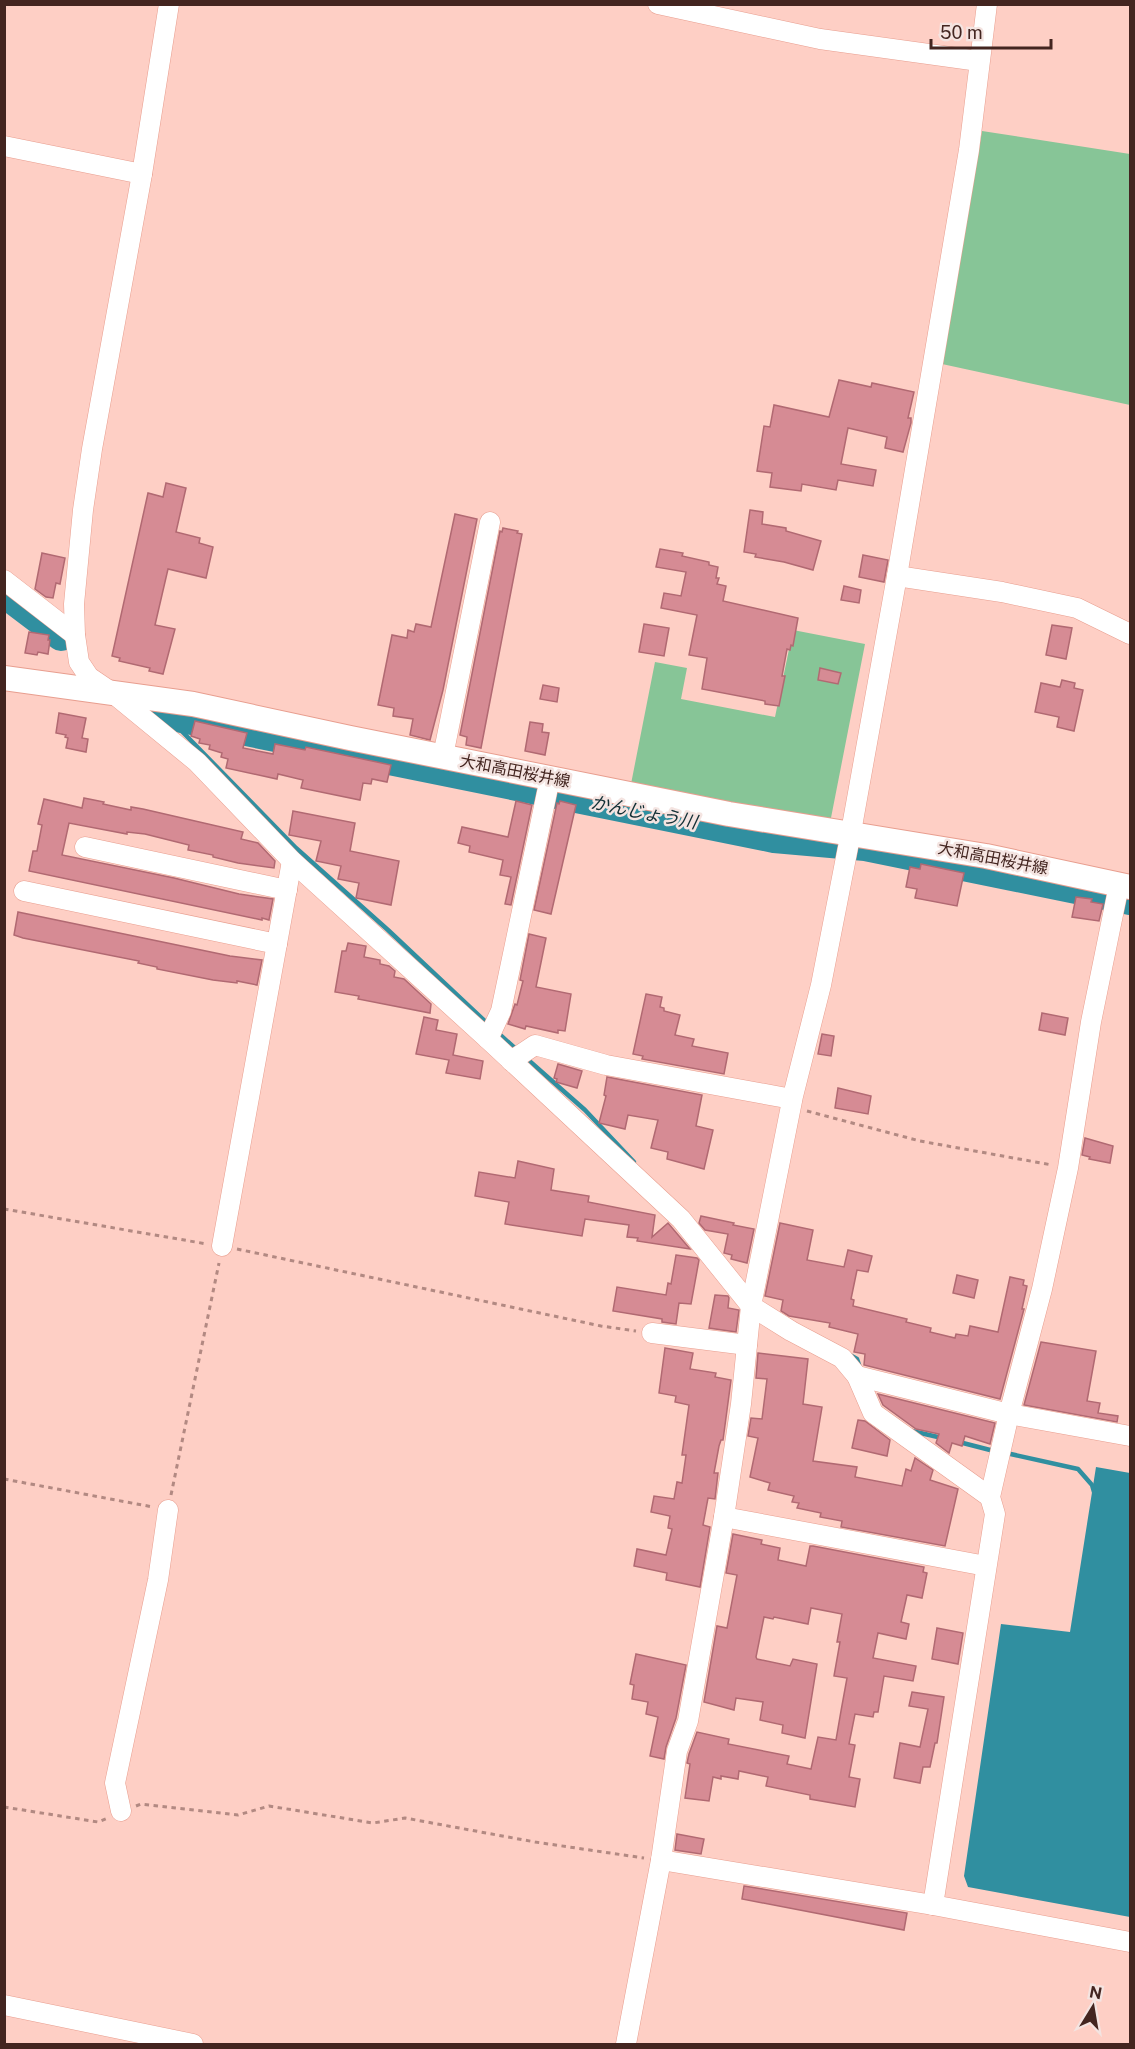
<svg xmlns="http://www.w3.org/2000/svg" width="1135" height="2049" font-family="'Public Sans','Noto Sans JP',sans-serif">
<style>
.green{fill:#87c597}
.water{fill:#308fa0}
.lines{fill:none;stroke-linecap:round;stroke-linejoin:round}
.stream{stroke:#308fa0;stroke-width:4.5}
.river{stroke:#308fa0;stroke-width:28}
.building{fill:#d68b94;stroke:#b16972;stroke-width:1.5}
.minor-casing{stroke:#e89e8f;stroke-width:21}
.major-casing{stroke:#e89e8f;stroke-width:26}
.path{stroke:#b28982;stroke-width:3;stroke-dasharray:4.5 4.5;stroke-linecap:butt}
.minor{stroke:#fff;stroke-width:20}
.major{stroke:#fff;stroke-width:24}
.labels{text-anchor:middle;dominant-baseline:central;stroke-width:5;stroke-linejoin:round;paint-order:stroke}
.street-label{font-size:16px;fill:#432520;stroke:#f4e4e1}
.water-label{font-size:18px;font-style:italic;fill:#112e34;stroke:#f4e4e1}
</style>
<rect width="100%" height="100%" fill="#fecfc5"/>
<!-- green -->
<g class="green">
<path d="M982,131l148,23v251l-188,-41z"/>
<path d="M793,630l72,14 -35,179 -199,-39 24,-122 32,6 -6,31 94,18z"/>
</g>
<!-- water -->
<path class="water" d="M1096,1467l34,6v444l-162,-30 -4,-11 37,-252 69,8z"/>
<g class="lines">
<!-- stream -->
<g class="stream">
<path d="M167,716l129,132 92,82 100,94"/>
<path d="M497,1032l20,18"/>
<path d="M526,1058l59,52 49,52"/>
<path d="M850,1355l7,4 3,9"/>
<path d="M912,1431l30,7"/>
<path d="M959,1442l35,9"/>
<path d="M1006,1453l72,16 14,16 2,7"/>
</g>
<!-- river -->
<g class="river">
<path d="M4,594l57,43"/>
<path d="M159,711l8,5 607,123 91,8 265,54"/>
</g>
</g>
<!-- building -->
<g class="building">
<path d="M839,380l32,7 1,-4 42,9 -6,26h3v5l-8,29 -18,-4 2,-11 -39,-9 -7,36 35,6 -3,16 -35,-6 -2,10 -34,-6 -1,7 -31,-4 2,-14 -15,-2 7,-45 6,1 4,-22 55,12z"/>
<path d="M166,483l20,5 -10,44 24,6 -1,5 14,4 -7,31 -38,-9 -13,56 20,4 -12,45 -14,-3 1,-3 -31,-7 1,-3 -8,-2 36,-163 15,4z"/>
<path d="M750,510l13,2 -1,12 24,4v3l35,10 -8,29 -29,-8 -29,-5 1,-3 -12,-2z"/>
<path d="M455,514l22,5 -34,171 -13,50 -20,-5 3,-16 -20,-3 1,-8 -16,-3 14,-70 15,3 1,-8 6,2 2,-8 15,3z"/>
<path d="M503,528l15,3 -1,2 5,1 -41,214 -15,-3 1,-8 -7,-2 40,-204 2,1z"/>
<path d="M660,549l23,4 -1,3 27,6v3l9,2 -2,11h3l-2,6 9,2 -3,15 75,17 -5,28 -2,-1 -1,5 -3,-1 -5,27h3l-6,30 -14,-2v-3l-63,-12 5,-31 -18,-3 8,-40 -36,-7 3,-15 17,3 5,-24 -30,-5z"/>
<path d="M42,553l23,5 -5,26 -4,-1 -3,15 -7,-1 -11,-8z"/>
<path d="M863,555l25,5 -4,22 -25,-5z"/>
<path d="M844,586l17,4 -2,13 -18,-3z"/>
<path d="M644,624l25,4 -5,28 -25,-4z"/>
<path d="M1052,625l20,3 -6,31 -20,-4z"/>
<path d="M29,632l20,3 -1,5h2l-2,14 -10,-2 -1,3 -12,-2z"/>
<path d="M820,668l21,5 -3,11 -20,-4z"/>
<path d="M1062,680l13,3 -1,5 9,2 -9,41 -17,-4 2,-10 -24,-5 6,-29 19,4z"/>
<path d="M543,685l16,3 -2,14 -17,-3z"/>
<path d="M59,713l27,5 -4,20 6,1 -2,13 -20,-4 2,-10 -3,-1 1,-2 -10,-2z"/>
<path d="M195,721l52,12 -4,15 30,6 2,-10 30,6 1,-3 85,18 -4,17 -15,-3 -1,5 -8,-1 -3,17 -59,-12 2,-8 -25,-6 -1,5 -51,-11 2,-9 -7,-2 1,-4 -13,-4 1,-4 -11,-2 1,-4 -9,-3z"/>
<path d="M530,722l13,2 -1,8 7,1 -4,22 -20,-4z"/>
<path d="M84,798l20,4 -1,2 28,6v-3l12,2 100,23 -2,7 17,4 17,18 -1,7 -36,-5 -25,-6v-2l-25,-5 1,-5 -44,-11 -18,-2v2l-58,-11 -7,32 112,23 65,16 34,5 -4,21 -7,-2v2l-233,-49 4,-20h4l5,-26 -4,-1 6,-25 38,9z"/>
<path d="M516,801l16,4 -21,100 -6,-1 6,-27 -11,-2 3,-15 -34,-8 1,-6 -12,-3 4,-16 46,10z"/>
<path d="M560,801l16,4 -25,109 -17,-4 23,-107 2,1z"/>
<path d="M293,811l62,12 -5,28 49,10 -8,44 -35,-7 3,-15 -21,-4 3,-13 -25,-5 5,-20 -32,-6z"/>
<path d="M921,864l43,9 -7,33 -42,-8 2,-9 -11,-2 4,-20 10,2z"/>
<path d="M1076,897l16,2 -1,3 12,2 -4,17 -27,-4z"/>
<path d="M18,912l212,44 32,4 -5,25 -20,-4v2l-24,-3 -56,-11v-2l-19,-4 1,-2 -116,-23 -9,-3z"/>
<path d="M529,934l17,4 -10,49 35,7 -6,37 -7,-1v3l-32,-7 -1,3 -17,-5 7,-20 2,1 6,-24 -3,-1z"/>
<path d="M348,943l18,3 -2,11 16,3v4l9,2 6,5 -1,6 10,2 27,25 -1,9 -72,-14 1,-3 -24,-4 7,-41h4z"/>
<path d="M646,994l16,3 -2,10 4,1v3l16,4 -5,20 19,4 -2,7 36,7 -4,21 -82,-15 1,-3 -10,-2z"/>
<path d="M1042,1013l26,5 -3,17 -26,-5z"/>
<path d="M424,1017l14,3 -2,10 21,4 -4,21 30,6 -3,18 -34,-6 3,-13 -33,-6z"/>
<path d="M822,1034l12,2 -3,20 -13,-2z"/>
<path d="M558,1064l24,7 -5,17 -21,-6 1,-3 -3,-1z"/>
<path d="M607,1077l95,18 -6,31 17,4 -9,39 -37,-10 1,-7 -17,-4 7,-28 -30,-5 -3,14 -26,-6 7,-27 -2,-1z"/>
<path d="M838,1088l33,8 -3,18 -33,-6z"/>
<path d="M1085,1138l28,8 -3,17 -21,-4 1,-2 -8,-2z"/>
<path d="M518,1161l36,8 -3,21 38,6 -1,6 67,13 -3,22 16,-14 22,26 -53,-8 1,-3 -11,-1 2,-12 -44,-6 -3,17 -77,-12 4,-22 -34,-6 4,-24 36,6z"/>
<path d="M701,1216l33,7 -1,2 21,4 -7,34 -16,-4 1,-4 -8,-2 4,-19 -23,-4 -6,-7z"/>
<path d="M780,1223l33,7 -6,30 37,7 4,-17 24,6 -4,16 -11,-2 -6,29 3,1 -1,6 54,13 -1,3 25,6 -1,4 25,6 1,-4 12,2 2,-10 28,6 12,-55 14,3 -1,5 4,1 -5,23h2l-24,90 -136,-34 1,-11 -11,-2 4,-18 -29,-7 1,-4 -41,-7 -8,-5 2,-11 -18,-4z"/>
<path d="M676,1255l21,3 2,2 -8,44 -12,-1 -3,21 -14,-2v-3l-49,-8 4,-24 49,8 2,-12 3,1z"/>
<path d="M957,1275l21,5 -4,18 -21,-5z"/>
<path d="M715,1295l13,1 1,2 -1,10 11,2 -3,22 -27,-4z"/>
<path d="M1041,1342l55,9 -9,50 13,2 -2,10 20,3 -1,6 -93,-17z"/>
<path d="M665,1348l28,5 -3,16 26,4 -1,4 16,3 -8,60h-2l-2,6 -5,27h4l-3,26 -7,-1 -5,27 7,2 -10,60 -34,-7 1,-7 -33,-7 3,-17 29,6 6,-26 -4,-1 2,-12 -19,-4 3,-16 20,3 3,-17 5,1 4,-28h-4l7,-50 -14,-3 1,-6 -17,-3z"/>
<path d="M758,1353l50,6 -5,45 19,3 -9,54 44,6 -2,10 47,9 4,-17 5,2 4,-13 18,12 -3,10 28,9 -13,57 -104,-19 1,-6 -22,-4 1,-4 -24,-5 2,-5 -7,-1 2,-6 -26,-6 2,-7 -20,-6 8,-39 -10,-2 3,-18 11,1 5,-40 -11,-1z"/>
<path d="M878,1394l117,29 -5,21 -25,-8 -3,10 -10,-3 -3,10 -13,-10 3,-9 -23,-5 -33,-24z"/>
<path d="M858,1420l7,1 25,19 -3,16 -35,-8z"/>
<path d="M733,1534l29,6 -1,4 19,4 -2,12 28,6 4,-20h3l111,21 -1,5 4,1 -5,25 -15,-3 -6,27 8,2 -3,15 -28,-6 -5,25 43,8 -3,15 -29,-5 -6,36h-4l-1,5 -18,-3 -6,30 6,1 -6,32 11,2 -5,28 -45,-8v-4l-44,-9 2,-9 -29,-6 -1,8 -17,-3v3l-8,-2 -4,24 -24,-3 5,-34 -3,-1 2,-9 8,-22 32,7 -1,5 61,12 -2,8 24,5 7,-32 18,3 5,-29 6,-33 -13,-2 6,-34h-3l5,-28 -31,-6 -3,16 -34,-7 -1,2 -9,-2 -8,40 1,2 33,7 3,-7 24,5 -12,74 -23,-5 1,-8 -23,-5 3,-18 -27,-4 -2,12 -30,-8 13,-76 10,2 10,-53 -11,-2z"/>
<path d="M937,1628l26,5 -5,31 -26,-5z"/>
<path d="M636,1654l50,11 -10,53 -10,29 -2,12 -14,-3 8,-39 -12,-3 2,-12 -16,-3 2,-14 -4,-1z"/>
<path d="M912,1692l32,5 -7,46h-2l-5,24h-7l-3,16 -26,-5 6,-35 20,4 8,-38 -19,-3z"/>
<path d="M677,1834l27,5 -3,15 -26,-4z"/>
<path d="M744,1886l163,27 -3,17 -162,-31z"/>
</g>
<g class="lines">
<!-- minor casing -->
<g class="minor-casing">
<g id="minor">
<path d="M169,4l-27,170 -50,275 -9,61 -9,94 1,31 4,27 10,15 25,17 83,68 95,99 196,178 193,180 70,87 40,25 51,27 15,18 16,37 117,84"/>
<path d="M658,4l162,35 159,22"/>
<path d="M4,146l138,28"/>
<path d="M897,576l105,16 75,16 53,26"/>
<path d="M4,580l71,55"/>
<path d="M443,756l47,-234"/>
<path d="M85,847l202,43"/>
<path d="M24,891l253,53"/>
<path d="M488,1039l13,-28 49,-233"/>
<path d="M511,1061l24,-16 71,20 186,34"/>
<path d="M222,1246l70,-385"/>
<path d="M652,1333l95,12"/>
<path d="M857,1376l152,38 121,22"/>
<path d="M724,1517l262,49"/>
<path d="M121,1811l-6,-28 43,-203 10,-70"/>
<path d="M661,1860l272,45 197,37"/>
<path d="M933,1905l62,-391 -5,-17 19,-83 33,-125 26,-121 23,-146 28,-137"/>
<path d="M4,2005l189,39"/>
<path d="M626,2044l35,-184 16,-109 11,-30 36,-204 17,-113 10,-98 42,-210 28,-111 30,-153 46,-256 72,-426 18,-146"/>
</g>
</g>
<!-- major casing -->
<g class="major-casing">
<path id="major" d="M4,678l189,26 157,34 379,76 257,42 144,31"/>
</g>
<!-- path -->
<g class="path">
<path d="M807,1111l113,30 132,24"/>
<path d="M4,1209l203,35"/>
<path d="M237,1249l364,77 35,5"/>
<path d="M4,1479l149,28"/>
<path d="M171,1495l48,-232"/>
<path d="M136,1806l5,-2 97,11 31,-9 104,17 32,-5 130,24 109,16"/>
<path d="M4,1807l94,15 10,-4"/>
</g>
<!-- minor -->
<use href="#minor" class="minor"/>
<!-- major -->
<use href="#major" class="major"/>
</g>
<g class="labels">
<!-- street labels -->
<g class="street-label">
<text transform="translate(515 771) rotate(11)">大和高田桜井線</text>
<text transform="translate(993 858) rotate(11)">大和高田桜井線</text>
</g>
<!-- water labels -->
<g class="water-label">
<text transform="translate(644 812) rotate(11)">かんじょう川</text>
</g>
</g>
<!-- border -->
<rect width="1135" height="2049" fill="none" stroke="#432520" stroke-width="12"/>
<!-- north arrow -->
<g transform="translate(1093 2007) rotate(11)" stroke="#f4e4e1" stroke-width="4.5" paint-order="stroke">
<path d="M0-4.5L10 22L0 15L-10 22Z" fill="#432520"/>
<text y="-9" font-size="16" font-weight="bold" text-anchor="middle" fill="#432520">N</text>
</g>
<!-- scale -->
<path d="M931 39v9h120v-9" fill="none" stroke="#432520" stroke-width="3"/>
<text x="940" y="39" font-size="18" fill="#432520" stroke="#f4e4e1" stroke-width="4.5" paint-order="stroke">50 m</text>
</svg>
